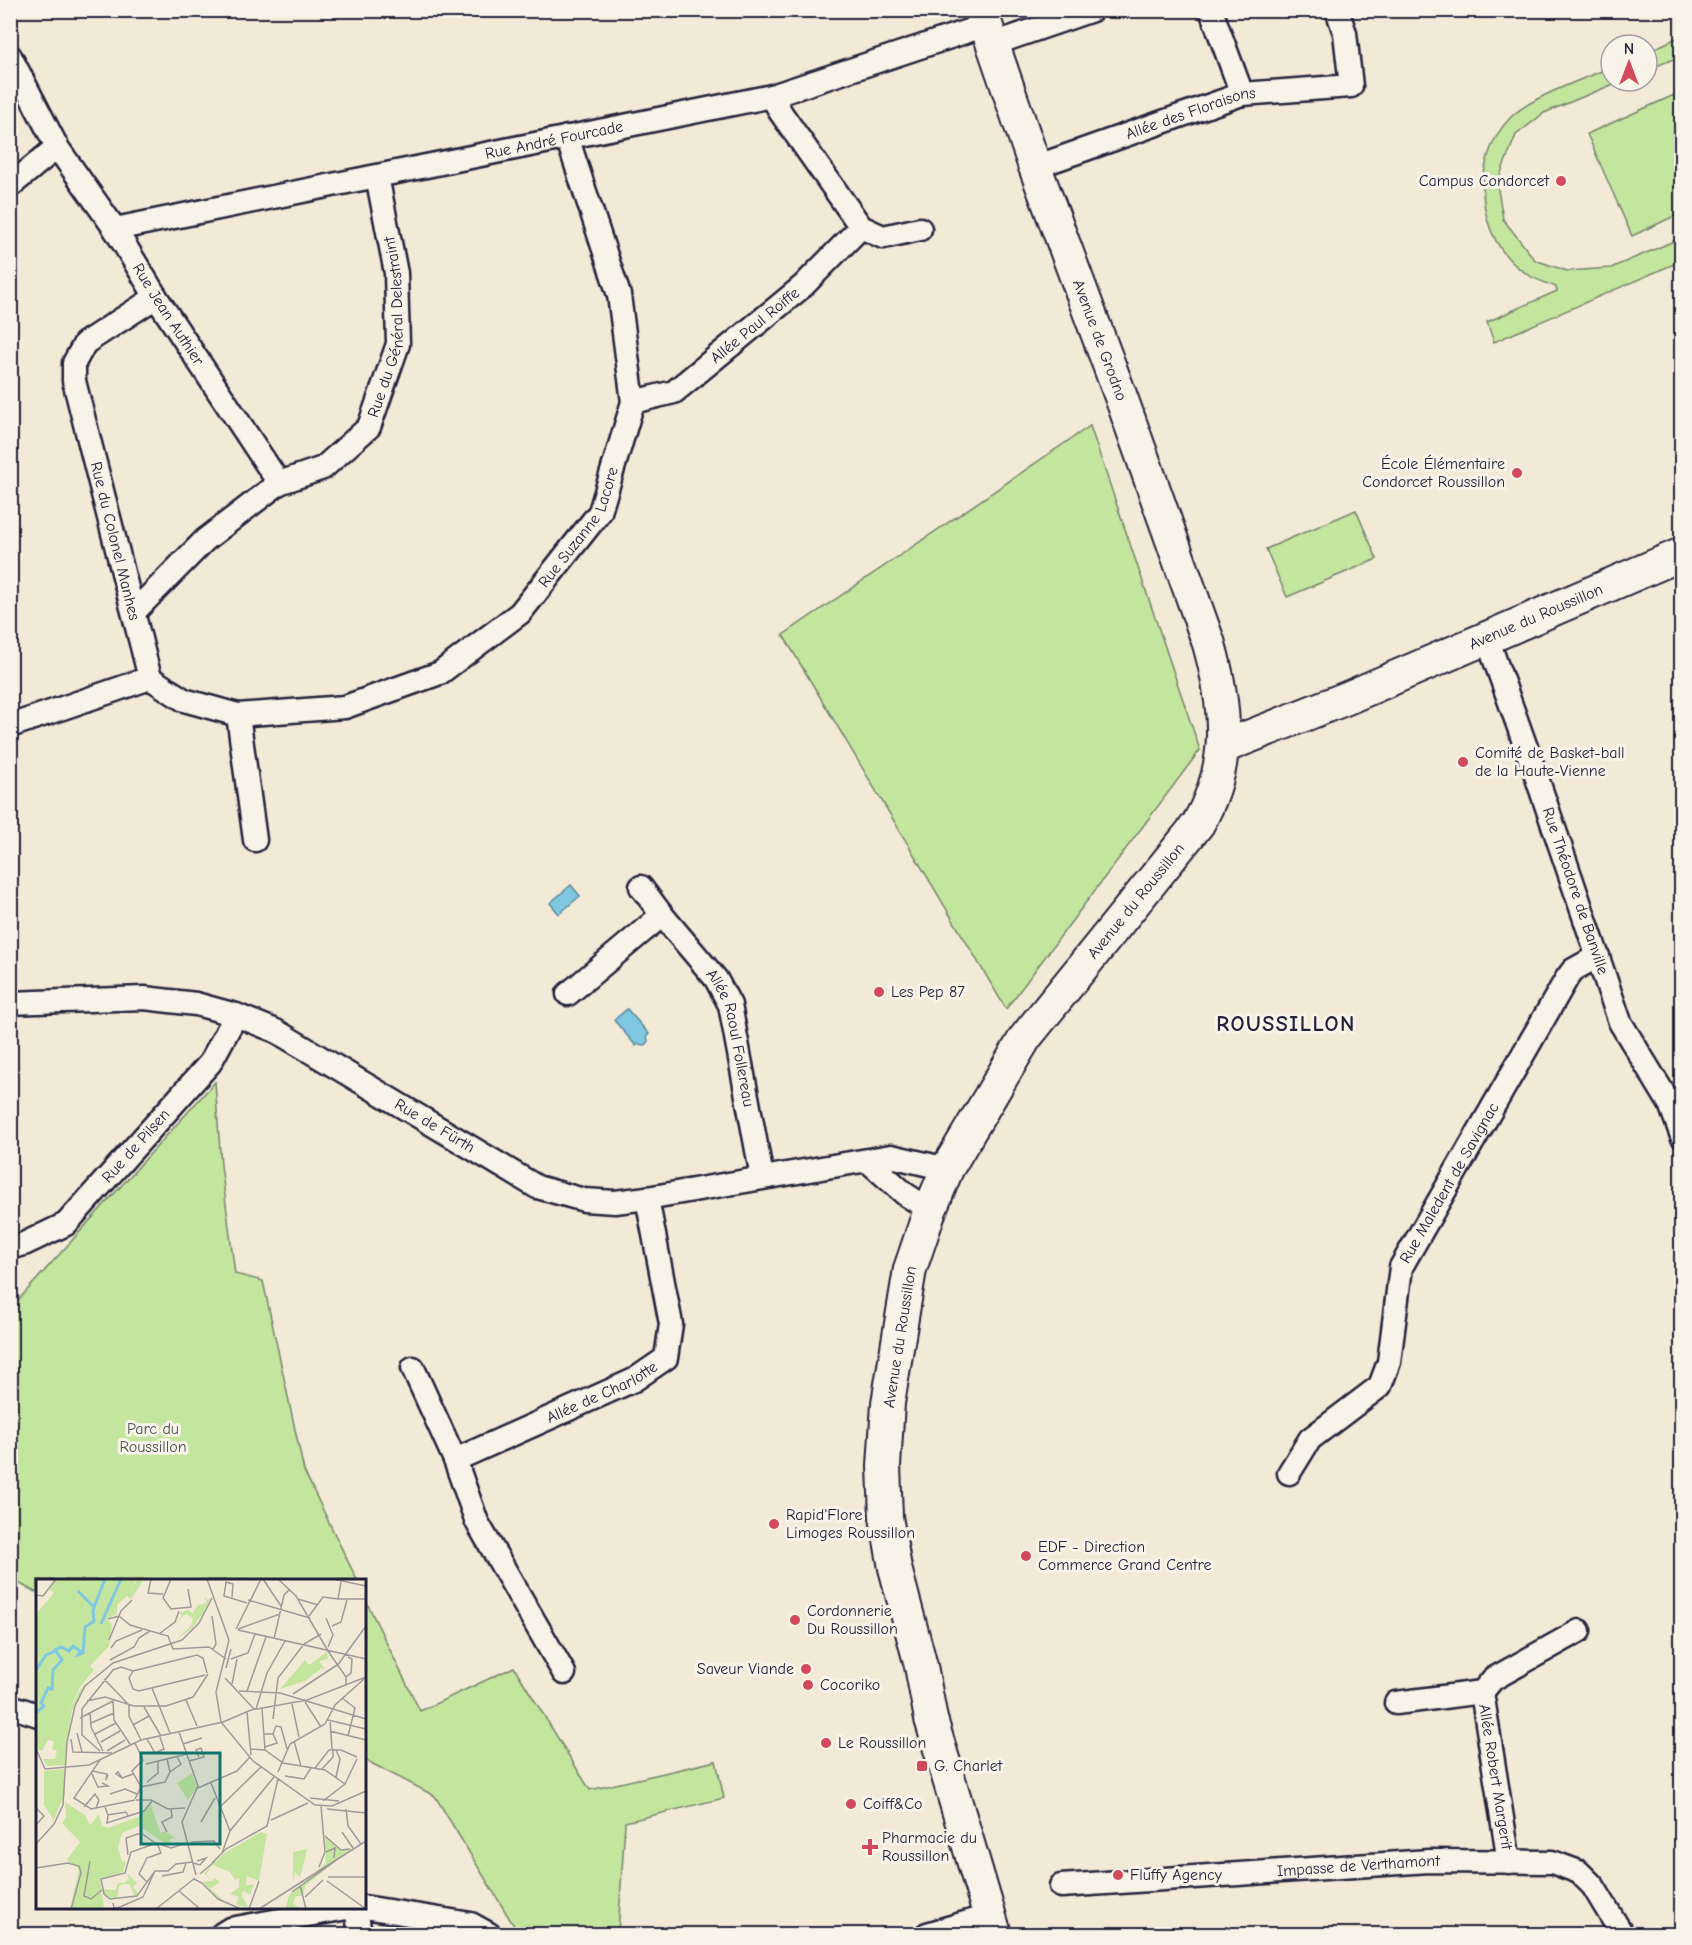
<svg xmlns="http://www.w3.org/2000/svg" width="1692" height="1945" font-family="'Comic Neue',sans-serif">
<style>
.green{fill:#c4e59e;stroke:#73846c;stroke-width:1.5}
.water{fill:#7fc8df;stroke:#5a869d;stroke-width:1.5}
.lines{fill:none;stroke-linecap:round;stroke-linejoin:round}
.street-casing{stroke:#22223b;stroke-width:27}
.secondary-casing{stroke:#22223b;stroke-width:36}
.street{stroke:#f7f3e8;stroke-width:22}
.secondary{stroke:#f7f3e8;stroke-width:32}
.poi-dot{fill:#d1495b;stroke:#f7f3e8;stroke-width:2}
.labels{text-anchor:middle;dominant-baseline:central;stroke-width:6;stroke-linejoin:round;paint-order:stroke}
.street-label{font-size:16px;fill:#22223b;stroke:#f7f3e8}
.poi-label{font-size:16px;fill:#22223b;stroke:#f7f3e8;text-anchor:start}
.park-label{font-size:16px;fill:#4a5354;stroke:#f7f3e8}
.district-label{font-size:22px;font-weight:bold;letter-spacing:1.5px;fill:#22223b;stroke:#f7f3e8}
.inset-river{fill:none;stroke:#7fc8df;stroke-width:3}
.inset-road{fill:none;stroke:#9f9999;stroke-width:1.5}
.view{fill:#0f766e;fill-opacity:0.15;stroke:#0f766e;stroke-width:3}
.inset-edge{fill:none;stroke:#22223b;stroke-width:3}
</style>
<rect width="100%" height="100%" fill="#f3e9d7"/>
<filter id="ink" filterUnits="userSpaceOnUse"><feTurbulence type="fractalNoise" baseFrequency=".0167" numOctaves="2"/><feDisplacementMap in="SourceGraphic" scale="12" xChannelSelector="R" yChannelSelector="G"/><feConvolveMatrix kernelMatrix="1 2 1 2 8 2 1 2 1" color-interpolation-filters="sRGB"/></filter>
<g filter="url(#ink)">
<!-- green -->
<g class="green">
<path d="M1681,36v20l-34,14v-18z"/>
<path d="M1611,67v14h10l-77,32 -28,22 -19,48 6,36 32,41 32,11 44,-3 70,-30v23l-187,81 -7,-20 70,-31 -1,-4c-9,-4 -21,-7 -29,-13 -53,-33 -58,-116 -15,-158 23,-21 70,-36 99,-49z"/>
<path d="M1681,92v121l-49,23 -45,-102z"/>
<path d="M1090,426l110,324 -194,259 -223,-374z"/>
<path d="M1356,510l21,49 -90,38 -21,-48z"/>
<path d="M215,1082l6,83 14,109 28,7 41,190 53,109h-319l-1,13 -26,-14v-271z"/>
<path d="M364,1597l56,114 94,-44 76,123 126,-29 8,37 -99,24 -7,112h-91l-13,-8 -79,-130 -70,-36z"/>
</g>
<!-- water -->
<g class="water">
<path d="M571,885l9,11 -21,18 -9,-11z"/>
<path d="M627,1009l22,25 -2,2 1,5 -3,4 -7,-1 -2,2 -22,-26z"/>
</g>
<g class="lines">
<!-- street casing -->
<g class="street-casing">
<g id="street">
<path d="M1211,10l31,84"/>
<path d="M993,44l99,-34"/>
<path d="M10,56l47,91 -47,39"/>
<path id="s1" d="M57,147l58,82 41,68 123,186"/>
<path id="s2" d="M1035,167l207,-73 109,-8 -6,-53 -8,-23"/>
<path d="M861,227l22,10 37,-8"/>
<path id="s3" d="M115,229l657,-133 214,-71"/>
<path id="s4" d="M633,402l41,-10 129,-106 58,-59 -80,-114 -9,-17"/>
<path id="s5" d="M134,612l71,-72 74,-57 44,-15 46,-41 29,-83 -2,-71 -19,-97"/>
<path id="s6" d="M1487,638l51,143 82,241 50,82 12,32"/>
<path id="s7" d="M150,678l34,22 54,15 107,-8 95,-34 80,-60 80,-101 33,-110 -14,-107 -52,-158"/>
<path d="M150,678l-76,-297v-18l11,-20 71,-46"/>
<path d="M238,715l17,125"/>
<path d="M10,726l140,-48"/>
<path id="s8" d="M641,887l21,28 54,64 14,26 32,172"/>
<path d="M568,994l94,-79"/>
<path id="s9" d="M10,1003l134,-5 52,6 40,11 40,16 261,156 47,13 31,2 32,-4 244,-42 56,13"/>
<path d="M868,1161l37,33 25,16"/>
<path id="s10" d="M10,1248l14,-4 42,-20 144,-161 26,-48"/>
<path d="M413,1368l42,92"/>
<path id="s11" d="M1289,1473l21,-34 70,-53 9,-24 12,-95 166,-289 6,-8 25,-14"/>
<path id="s12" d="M564,1673l-87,-151 -22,-62 179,-80 32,-22 5,-34 -24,-126"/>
<path id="s13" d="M1482,1692l27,170"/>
<path d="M1396,1703l86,-11 11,-13 86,-48"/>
<path d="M10,1706l28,9"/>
<path id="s14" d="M1061,1886l368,-25 123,1 27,10 14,14 29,48"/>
<path d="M364,1907l107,17 18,10"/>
<path d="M356,1908l4,26"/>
<path d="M222,1934l8,-5 117,-21"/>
<path d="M927,1934l62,-18"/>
</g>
</g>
<!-- secondary casing -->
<g class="secondary-casing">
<g id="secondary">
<path id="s15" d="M981,10l54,157 86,230 88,247c18,64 23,121 -11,180l-173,214 -78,131 -17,41 -20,59 -22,134 -4,63 2,51 9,51 26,98 10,53 64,215"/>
<path id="s16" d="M1223,747l124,-49 335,-144"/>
</g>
</g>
<!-- street -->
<use href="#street" class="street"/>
<!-- secondary -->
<use href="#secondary" class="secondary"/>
</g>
</g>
<!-- markers -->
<g class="poi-dot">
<circle cx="1561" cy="181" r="6"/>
<circle cx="1517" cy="473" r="6"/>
<circle cx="1463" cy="762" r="6"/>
<circle cx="879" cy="992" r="6"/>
<circle cx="774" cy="1524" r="6"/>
<circle cx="1026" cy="1556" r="6"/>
<circle cx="795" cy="1620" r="6"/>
<circle cx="806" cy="1669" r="6"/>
<circle cx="808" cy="1685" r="6"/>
<circle cx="826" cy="1743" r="6"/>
<rect x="916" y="1760" width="12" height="12" rx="3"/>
<circle cx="851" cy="1804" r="6"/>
<path d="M867 1838h6v6h6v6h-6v6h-6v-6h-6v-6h6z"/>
<circle cx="1118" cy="1875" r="6"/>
</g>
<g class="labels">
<!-- street labels -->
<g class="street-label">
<text stroke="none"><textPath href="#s2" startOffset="165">Allée des Floraisons</textPath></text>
<text stroke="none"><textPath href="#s3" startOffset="448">Rue André Fourcade</textPath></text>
<text stroke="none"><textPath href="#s1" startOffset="201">Rue Jean Authier</textPath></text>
<text stroke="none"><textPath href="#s5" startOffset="406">Rue du Général Delestraint</textPath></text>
<text stroke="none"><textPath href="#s4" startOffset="147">Allée Paul Roiffe</textPath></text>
<text stroke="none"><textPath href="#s15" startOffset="351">Avenue de Grodno</textPath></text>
<text stroke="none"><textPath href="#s7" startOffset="510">Rue Suzanne Lacore</textPath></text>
<text transform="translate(115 541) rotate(76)">Rue du Colonel Manhes</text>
<text stroke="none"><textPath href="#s16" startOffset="339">Avenue du Roussillon</textPath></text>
<text stroke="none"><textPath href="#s6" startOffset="268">Rue Théodore de Banville</textPath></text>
<text transform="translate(1136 901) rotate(-51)">Avenue du Roussillon</text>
<text stroke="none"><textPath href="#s8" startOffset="180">Allée Raoul Follereau</textPath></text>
<text stroke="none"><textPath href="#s9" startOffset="456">Rue de Fürth</textPath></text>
<text stroke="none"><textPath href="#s10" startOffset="166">Rue de Pilsen</textPath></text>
<text stroke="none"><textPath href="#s11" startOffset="346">Rue Maledent de Savignac</textPath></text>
<text transform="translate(900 1337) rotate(-81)">Avenue du Roussillon</text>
<text stroke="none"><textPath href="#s12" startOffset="402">Allée de Charlotte</textPath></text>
<text stroke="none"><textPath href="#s13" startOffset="86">Allée Robert Margerit</textPath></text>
<text stroke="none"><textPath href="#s14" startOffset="298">Impasse de Verthamont</textPath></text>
</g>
<!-- poi labels -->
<g class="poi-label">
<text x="1549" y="181" text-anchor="end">Campus Condorcet</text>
<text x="1505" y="464" text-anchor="end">École Élémentaire<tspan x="1505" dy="18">Condorcet Roussillon</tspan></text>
<text x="1475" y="753">Comité de Basket-ball<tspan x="1475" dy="18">de la Haute-Vienne</tspan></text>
<text x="891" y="992">Les Pep 87</text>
<text x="786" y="1515">Rapid'Flore<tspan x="786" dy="18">Limoges Roussillon</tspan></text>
<text x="1038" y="1547">EDF - Direction<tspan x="1038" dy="18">Commerce Grand Centre</tspan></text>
<text x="807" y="1611">Cordonnerie<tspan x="807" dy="18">Du Roussillon</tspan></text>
<text x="794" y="1669" text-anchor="end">Saveur Viande</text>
<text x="820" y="1685">Cocoriko</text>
<text x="838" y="1743">Le Roussillon</text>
<text x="934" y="1766">G. Charlet</text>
<text x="863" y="1804">Coiff&amp;Co</text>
<text x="882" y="1838">Pharmacie du<tspan x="882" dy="18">Roussillon</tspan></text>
<text x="1130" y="1875">Fluffy Agency</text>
</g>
<!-- park labels -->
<g class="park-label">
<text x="153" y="1429">Parc du<tspan x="153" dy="18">Roussillon</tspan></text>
</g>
<!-- district labels -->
<g class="district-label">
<text x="1286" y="1024">ROUSSILLON</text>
</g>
</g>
<!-- overview -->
<g transform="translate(36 1579)">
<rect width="330" height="330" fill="#f3e9d7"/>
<path d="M20,0h80l-5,12 6,-12 6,2 -12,18 -4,-3 -10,9v9l-10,5 5,5 -3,22 -19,20 4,4 -14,17 -11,23 11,-20 8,-9 -16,30 -7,54 -18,1 -4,-7h12l2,-8 -5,-2 2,-8 -6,-1 -6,11 -6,-2v-135l18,-21 -5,-4zM168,17l4,4 3,-3 -7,15 -13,17 -15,11 15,-14 2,-8 -7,-4 -14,12 10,-10 -3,-3 9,-3 8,5 -3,-3 5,-7 9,-2zM291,73l1,7 -9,2 7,10 -4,-3 -17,13 -25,8 25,-29 4,5zM29,190v24l-13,31 1,-5 -9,-14v-34zM156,194l5,15 -9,12 -11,-17zM29,223l20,13 5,10 9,-11 3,12 6,2 30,-11 13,-13 9,29 5,-2 10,7 -5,1 -1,7 -30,-20 -17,7 -4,15 4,13 4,1 -3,10 -23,7 4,30h-34l9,-40 -12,-9 13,-18 -18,-19 4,-6zM225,253l6,2 -8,47 -12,-5 -1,10 8,-2 -4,11 -6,-4 -3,3 7,13 -12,-2 3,-8 -9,-3 9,-7v-9l-4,2 -5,-8 -17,-7 -7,9 6,7 2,-3 6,4 -10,7 13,11 -5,-1 -15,-17 9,-1 -8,-8 19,-19zM289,257l16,14 10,-1 -46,37 -2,10h-7l-3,7 7,6 -14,-1 3,-13 37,-32zM271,270l-7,29 -5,-6 -2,9v-29zM91,294l10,10 -4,4 6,7 -4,2 -6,-12h-5l-5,2 -2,12 -11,-1 -4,-8 13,1 3,-7h7l4,-4z" fill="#c4e59e"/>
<path class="inset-river" d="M42,12l17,17M65,45l20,-45M0,91l10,-15 9,-4M0,134l8,-7 -3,-3 7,-15 4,1 1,-19 9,-10 -7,-10 6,-3 8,4 4,-5 7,5 -2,4 5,-2 2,-26 9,-6 -1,-11 12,-31"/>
<path class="inset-road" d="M115,0l-3,14 15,1M135,0l-8,19 8,11 20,-2 -3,-18M171,0l22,61 -13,52 5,30 32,39 62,44 17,1 34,-15M227,0l18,27M242,0l18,17 32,55M297,0l33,7M305,3l-3,17h28M0,16l7,1 13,-17M196,18l1,-13 -7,-2 -2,14 23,7M262,20l20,6M212,21l62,18M176,37l4,28 -3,5M273,37l14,-19 15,2M290,39l7,17 -5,12M72,40l11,-3 11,9 38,11 5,13 36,-2 17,12M296,47l9,-4 6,-22M200,50l25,-50M202,50l42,-15M202,51l128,29M123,55l16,-12 4,-11M238,60l10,-44 6,-6M73,61l12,-29 11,-11M75,69l5,-7 26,-11M292,72l18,26v7M195,80l17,-6 7,-19M74,81l24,-13 5,-9 11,-7M301,87l29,-40M190,89l5,-19M97,92l-4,7 4,11 6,2 66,-16M97,92l64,-16 6,3 4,15M310,98l5,-4 1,-14 -4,-2M189,99l29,31M68,100l25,26M196,105l5,-25M116,109l18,45M203,112l41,2 86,26M211,112l19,-54M257,115l44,-29M306,119l13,10 -7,28M150,121l11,26M51,122l18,-4 29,9h32l27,-9 15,-23M77,122l1,19 16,24M269,123l16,25M256,125l7,33M93,126v11l12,24M108,128l17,29M226,129l3,42M220,130l11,-36 18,-32M54,133l1,15 12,24M211,133l4,43M44,139l33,-17M237,140l5,-41 26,-34 17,-10M292,141l38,9M294,141l2,29M55,144l23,-10M97,146l16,-9M294,152l36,9M143,153l19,54 -16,36 14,53M41,154l5,19M59,155l21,-11M228,155h9l4,9 -12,4M237,155l3,-8 5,1 6,22M35,160l2,13 39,1M111,160l8,14 9,-4 -4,-12M258,162l7,25M65,163l19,-11M99,164l8,17 -11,11 9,16 -6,12M147,165l19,-6M215,170l14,1 18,13 42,7 20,14M1,172l8,18M64,172l-18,-16v-26l31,-39 8,-3 12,4M71,172l18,-11M64,181l-26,38 17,11 44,-9M153,182l15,-4 -3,-9 -5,2 3,7M110,185l41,-10M279,189l14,-18h12l16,7M9,190l44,-4 52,-25 82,-18 28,-12 56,-10 59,-23M286,190l11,-12v-8M56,192l15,3 -1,6 2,-5M55,193l7,15 10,-1 -6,-3M134,193l11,-8 -4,-7M242,193l12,-28 35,-20 10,-19 29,-26M249,197l19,3 7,-11M300,198l4,-18 -4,-9M86,199l-6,-4 2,-2 4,6 11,-4M111,203l11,-9v-12M175,204l19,48M105,208l24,-5 5,-10 -3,-13M162,209l39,-17 13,-14M74,215l15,-5 12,5M274,219l29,3M100,221h15l17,9 17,-1M287,222l22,-17 12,-25M48,228l11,-13 4,6 -3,8M69,228l3,8 18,-3 2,4M184,228l41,-40M0,229l8,8 -8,9M291,230l39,4M310,230l2,17 13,18M72,236l-1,8 37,-12 8,-10M235,241l37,-17M165,243l14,-24M131,253l-5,-10 10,-5 -1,-8M306,253l11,16M289,257l16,14 9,-1M155,263l23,-1 6,8M151,264l-16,5 -14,-5 -26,9 -6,21 -24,6 3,15 6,5 27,-3 18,-25h13l8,-7 17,-2M0,265l18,-20 9,-19 4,-63 8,-36 10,-20 28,-23 69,-23 17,-17 13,-25M290,273l9,-4 -1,10M186,274l8,-22 44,-54M92,276l-2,-17 15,-5 14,10M54,282l-6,35 7,3 11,-9M157,284l7,2 6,-7 -9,3M176,284l14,-14 41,-23 11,-47M283,288l6,-15 -4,-46M0,289l32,-5 11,3 2,7 -10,36M164,295l15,-13M126,297l21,-4 3,-9M292,298h38M158,300l8,4 16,16 23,10M291,302l39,28M111,303l-8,-8 8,-16 14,-5 -4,-10M264,306l6,24M143,312l20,17M256,313l46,-33M269,318l18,-17M77,324l1,5 6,-1 23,-10 11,-24M120,330l39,-31M213,330l10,-28M223,330l107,-68"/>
<path class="view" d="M105,174h79v91h-79z"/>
<rect width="330" height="330" class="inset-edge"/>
</g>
<!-- margin -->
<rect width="1692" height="1945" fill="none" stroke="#f7f3e8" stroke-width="36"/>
<rect x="18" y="18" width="1656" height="1909" fill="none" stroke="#22223b" stroke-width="2" filter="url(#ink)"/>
<!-- north arrow -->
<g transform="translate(1629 63)"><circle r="28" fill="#f7f3e8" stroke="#a29fa3" stroke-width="1.5"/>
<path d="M0-4.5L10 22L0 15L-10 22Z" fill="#d1495b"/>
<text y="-9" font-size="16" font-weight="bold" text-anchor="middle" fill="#22223b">N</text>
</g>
</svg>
